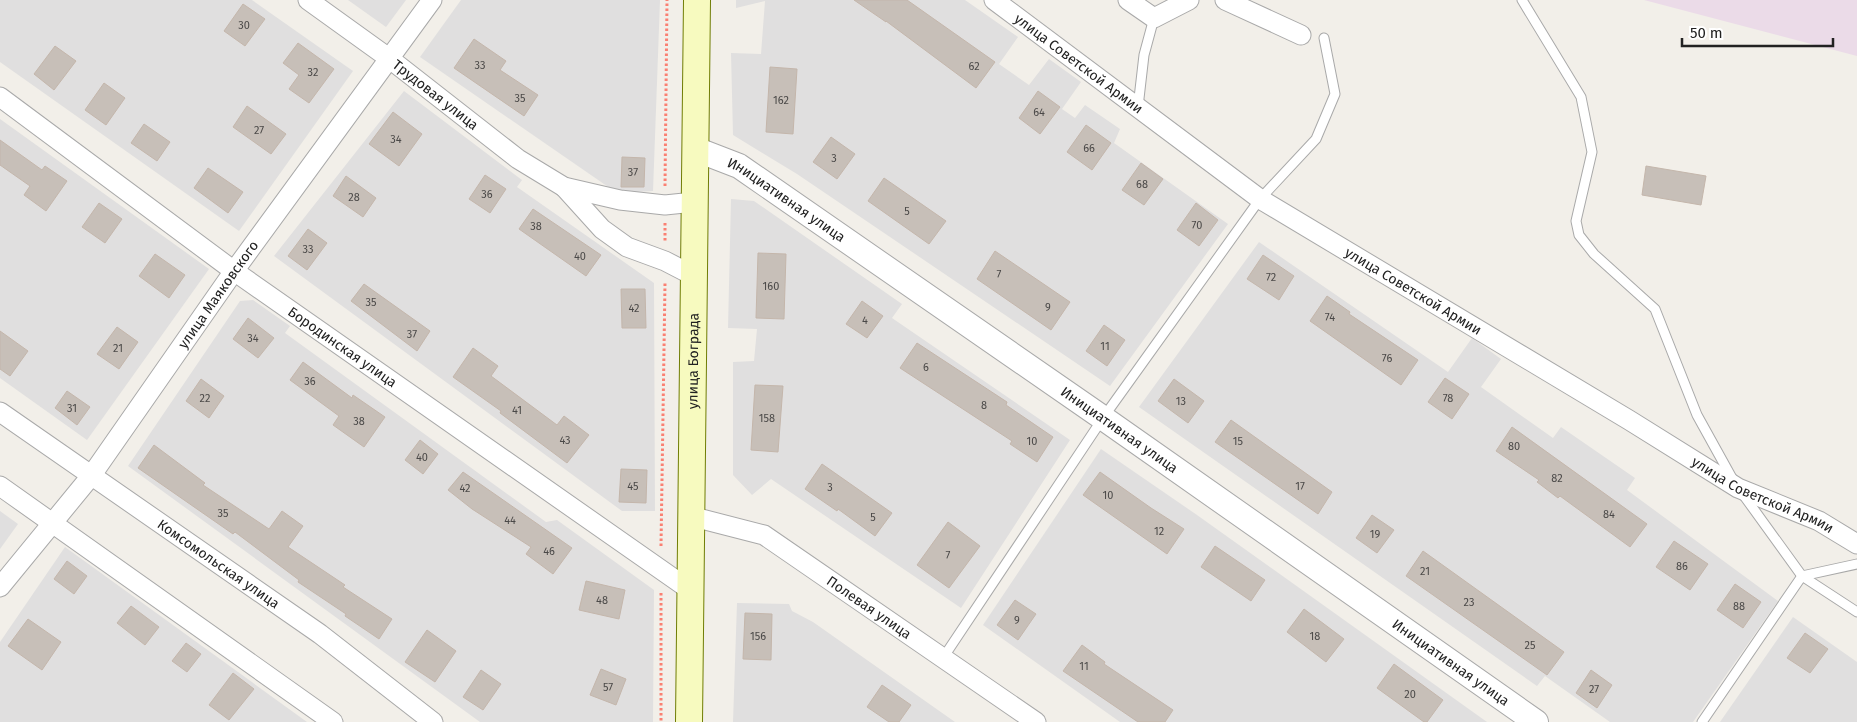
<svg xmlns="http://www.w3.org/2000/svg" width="1857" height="722" font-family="'Fira Sans',sans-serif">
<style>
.residential{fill:#e0dfdf}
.industrial{fill:#ebdbe8}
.building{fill:#c7bfb8;stroke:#c4b6ab}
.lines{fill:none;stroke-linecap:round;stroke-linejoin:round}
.service-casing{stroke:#a9a9a9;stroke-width:11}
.minor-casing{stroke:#a9a9a9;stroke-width:21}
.tertiary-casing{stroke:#a9a9a9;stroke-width:26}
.secondary-casing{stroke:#707d05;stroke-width:28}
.path{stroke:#fa8072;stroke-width:3;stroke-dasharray:2.5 2.5;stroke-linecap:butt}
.service{stroke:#fff;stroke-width:9}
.minor{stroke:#fff;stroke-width:19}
.tertiary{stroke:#fff;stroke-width:24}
.secondary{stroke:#f7fabf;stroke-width:26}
.labels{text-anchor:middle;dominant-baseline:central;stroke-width:5;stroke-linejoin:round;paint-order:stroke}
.number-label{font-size:11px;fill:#4b4948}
.street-label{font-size:14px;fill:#222;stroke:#fff}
</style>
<rect width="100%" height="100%" fill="#f2efe9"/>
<!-- residential -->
<g class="residential">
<path d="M0,0h252l101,71 -114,160 -239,-169z"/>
<path d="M348,0h58l-20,27z"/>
<path d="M461,0h199l-7,191 -36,2 -197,-136z"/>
<path d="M736,0h229l53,37 -19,27 30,21 20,-26 32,23 -19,27 13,9 10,-13 35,24 -6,14 114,81 -118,162 -313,-212 -64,-39 -2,-82 30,1 4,-53 -29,7z"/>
<path d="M404,91l118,89 -5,7 137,96 1,228h-33l-348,-255z"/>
<path d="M0,119l209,150 -122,171 -87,-62z"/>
<path d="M731,199l23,2 148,103 -10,14 178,122 -109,168 -190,-129 -19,16 -19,-20v-113l21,-1 3,-32 -29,-1z"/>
<path d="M1259,242l189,130 24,-34 29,21 -20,28 72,51 8,-11 74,51 -8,12 151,111 -85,121h-83l-65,-46 -8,10 -398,-279z"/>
<path d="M253,300l37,26 -5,7 261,189 11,-2 97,70 -1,132h-173l-352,-256 112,-165z"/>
<path d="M1101,449l96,66 290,207h-367l-137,-97z"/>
<path d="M0,511l18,13 -18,25z"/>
<path d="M65,547l242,175h-307v-80z"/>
<path d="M737,603l52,1 3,7 21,11 142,100h-222z"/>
<path d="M1793,617l64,45v60h-137z"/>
</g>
<!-- industrial -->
<path class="industrial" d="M1644,0h213v56z"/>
<!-- building -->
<g class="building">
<path d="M854,0h53l88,62 -19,26 -90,-67v1z"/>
<path d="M243,4l22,15 -20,27 -21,-15z"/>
<path d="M474,39l32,22 -6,9 38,25 -14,21 -70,-48z"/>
<path d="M298,43l36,26 -25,34 -20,-14 10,-14 -16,-12z"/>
<path d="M55,46l21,15 -22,29 -20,-16z"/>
<path d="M770,67l27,2 -4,65 -27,-2z"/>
<path d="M104,83l21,15 -19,27 -21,-15z"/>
<path d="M1038,91l22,16 -20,27 -21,-16z"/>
<path d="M247,106l39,28 -15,20 -38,-27z"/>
<path d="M393,112l29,22 -23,32 -30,-22z"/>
<path d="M144,124l26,18 -13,19 -26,-18z"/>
<path d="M1086,125l25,18 -19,27 -25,-18z"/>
<path d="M831,137l24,17 -18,25 -24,-17z"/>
<path d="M0,140l42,30 3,-4 22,15 -21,30 -22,-16 6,-9 -30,-21z"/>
<path d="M622,157l23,1 -1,29h-23z"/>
<path d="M1141,163l22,16 -19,26 -22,-15z"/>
<path d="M1646,166l60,10 -5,29 -59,-10z"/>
<path d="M208,168l35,24 -15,21 -34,-25z"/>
<path d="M485,175l21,14 -16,24 -21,-14z"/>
<path d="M346,176l30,22 -13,19 -30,-21z"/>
<path d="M884,178l62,43 -17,23 -61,-43z"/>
<path d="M99,203l23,16 -17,24 -23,-16z"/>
<path d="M1196,203l22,17 -19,26 -22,-16z"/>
<path d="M533,209l68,46 -15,21 -67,-47z"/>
<path d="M308,229l19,14 -20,27 -19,-14z"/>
<path d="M995,251l75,51 -19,28 -74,-51z"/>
<path d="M758,253l28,1 -2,65 -28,-1z"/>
<path d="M155,254l30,21 -16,23 -30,-22z"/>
<path d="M1263,255l31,21 -15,24 -32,-21z"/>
<path d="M364,284l66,47 -13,20 -66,-50z"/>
<path d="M621,289h24l1,39h-24z"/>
<path d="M1327,296l23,16 -1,2 69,46 -17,25 -91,-64z"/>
<path d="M862,301l21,15 -16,22 -21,-14z"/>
<path d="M248,318l26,20 -16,20 -25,-19z"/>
<path d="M1104,325l21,15 -18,26 -21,-15z"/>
<path d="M117,327l21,15 -19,27 -22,-15z"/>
<path d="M0,331l28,20 -18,25 -10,-7z"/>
<path d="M917,343l90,59 -1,3 47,32 -16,25 -27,-18 2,-3 -112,-73z"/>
<path d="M473,348l25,18 -7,10 66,49 7,-9 25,19 -22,28 -67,-50 1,-2 -48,-34z"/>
<path d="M303,362l49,36 1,-3 32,22 -21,30 -31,-22 6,-9 -49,-36z"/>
<path d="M1445,378l24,16 -17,25 -24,-17z"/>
<path d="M201,379l23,17 -15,22 -23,-17z"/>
<path d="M1174,379l30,22 -16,22 -30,-22z"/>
<path d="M755,385l28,1 -5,66 -27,-2z"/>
<path d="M67,391l23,16 -13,18 -22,-17z"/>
<path d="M1231,420l101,72 -14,22 -103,-72z"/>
<path d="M1512,427l135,97 -17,23 -70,-51 -2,2 -21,-16 2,-2 -43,-29z"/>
<path d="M420,440l18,14 -15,20 -18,-14z"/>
<path d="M154,445l51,38 -2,2 66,44 13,-18 21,15 -15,21 57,38 -2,2 49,32 -13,20 -34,-23 1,-2 -48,-32 1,-2 -64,-48 -2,2 -95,-66z"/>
<path d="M822,464l70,49 -17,23 -37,-27 -1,2 -32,-22z"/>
<path d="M621,469l26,1 -1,33 -27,-1z"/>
<path d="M463,472l109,76 -19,26 -27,-20 5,-7 -59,-38 -24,-19z"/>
<path d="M1100,472l51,36 33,21 -17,25 -84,-59z"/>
<path d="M1372,515l22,15 -17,23 -21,-15z"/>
<path d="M948,522l32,24 -31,42 -32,-23z"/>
<path d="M1674,541l34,23 -18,26 -34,-23z"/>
<path d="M1215,546l50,34 -14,21 -50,-34z"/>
<path d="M1423,551l141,101 -17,23 -141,-99z"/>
<path d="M67,561l20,15 -13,18 -20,-15z"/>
<path d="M586,581l39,9 -6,29 -40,-9z"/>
<path d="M1735,584l26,18 -18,26 -26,-18z"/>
<path d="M1015,600l21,14 -18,26 -21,-15z"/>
<path d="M131,606l28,21 -14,18 -28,-22z"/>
<path d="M1304,609l40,30 -18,23 -39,-30z"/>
<path d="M745,613l27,1 -1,46 -28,-1z"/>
<path d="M28,619l33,23 -19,28 -34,-24z"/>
<path d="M427,630l29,21 -21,31 -30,-20z"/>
<path d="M1805,633l23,16 -18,24 -23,-15z"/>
<path d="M186,643l15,11 -14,18 -15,-11z"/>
<path d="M1082,645l23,17 -1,2 69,46 -8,12h-27l-75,-51z"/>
<path d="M1394,664l49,36 -16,22h-3l-47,-34z"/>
<path d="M601,669l25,10 -10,26 -26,-10z"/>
<path d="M481,670l20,14 -18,26 -20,-13z"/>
<path d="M1591,670l21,15 -15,23 -21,-15z"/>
<path d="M233,673l21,16 -25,31 -20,-15z"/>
<path d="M882,685l29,20 -12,17h-10l-22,-15z"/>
</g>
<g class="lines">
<!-- service casing -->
<g class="service-casing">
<g id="service">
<path d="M1522,0l59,97 11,55 -16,69 3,14 15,19 61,55 42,106 36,65"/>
<path d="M1138,107l6,-52 10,-37"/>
<path d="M1742,493l60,83 55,36"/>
<path d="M943,658l160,-240 157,-219 56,-60 19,-45 -11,-56"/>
<path d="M1702,722l100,-146 55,-12"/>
</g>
</g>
<!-- minor casing -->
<g class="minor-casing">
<g id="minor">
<path id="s1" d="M308,0l82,59 128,100 46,28 56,13 45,5 29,-3"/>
<path id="s2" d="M994,0l266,199 369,221 109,68 81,33 38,23"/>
<path d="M1128,0l26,18 35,-18"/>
<path d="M1225,0l76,35"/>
<path id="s3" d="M0,97l234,174 456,319"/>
<path d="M564,187l38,42 25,18 38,14 29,15"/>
<path id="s4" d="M0,412l320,222 113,88"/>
<path d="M0,486l333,236"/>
<path id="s5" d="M690,516l74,19 272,187"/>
<path id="s6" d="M0,587l91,-111 143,-205 198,-271"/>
</g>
</g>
<!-- tertiary casing -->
<g class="tertiary-casing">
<g id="tertiary">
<path id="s7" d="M695,149l44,17 364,252 433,304"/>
</g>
</g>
<!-- secondary casing -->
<g class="secondary-casing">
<g id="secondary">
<path id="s8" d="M689,722l8,-722"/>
</g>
</g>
<!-- path -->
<g class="path">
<path d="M665,186l2,-186"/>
<path d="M665,223v18"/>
<path d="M661,546l4,-263"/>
<path d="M661,593v129"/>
</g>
<!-- service -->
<use href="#service" class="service"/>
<!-- minor -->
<use href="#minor" class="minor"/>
<!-- tertiary -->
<use href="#tertiary" class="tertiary"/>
<!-- secondary -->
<use href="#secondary" class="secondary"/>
</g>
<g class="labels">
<!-- number labels -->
<g class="number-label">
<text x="244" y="25">30</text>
<text x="480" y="65">33</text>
<text x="974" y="66">62</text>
<text x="313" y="72">32</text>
<text x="520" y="98">35</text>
<text x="781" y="100">162</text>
<text x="1039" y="112">64</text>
<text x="259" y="130">27</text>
<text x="396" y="139">34</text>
<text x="1089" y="148">66</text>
<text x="834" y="158">3</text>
<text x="633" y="172">37</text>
<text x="1142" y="184">68</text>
<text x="487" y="194">36</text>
<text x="354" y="197">28</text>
<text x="907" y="211">5</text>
<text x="1197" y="225">70</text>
<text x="536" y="226">38</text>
<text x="308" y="249">33</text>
<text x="580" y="256">40</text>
<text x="999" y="274">7</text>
<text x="1271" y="277">72</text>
<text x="771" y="286">160</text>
<text x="371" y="302">35</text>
<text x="1048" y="307">9</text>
<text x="634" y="308">42</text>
<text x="1330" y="317">74</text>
<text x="865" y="320">4</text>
<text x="412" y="334">37</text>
<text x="253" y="338">34</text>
<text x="1105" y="346">11</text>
<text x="118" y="348">21</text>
<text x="1387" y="358">76</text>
<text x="926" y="367">6</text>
<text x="310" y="381">36</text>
<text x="205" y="398">22</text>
<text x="1448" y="398">78</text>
<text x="1181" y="401">13</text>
<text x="984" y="405">8</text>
<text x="72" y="408">31</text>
<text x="517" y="410">41</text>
<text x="767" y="418">158</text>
<text x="359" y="421">38</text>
<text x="565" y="440">43</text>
<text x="1032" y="441">10</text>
<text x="1238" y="441">15</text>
<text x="1514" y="446">80</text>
<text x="422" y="457">40</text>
<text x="1557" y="478">82</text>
<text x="633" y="486">45</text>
<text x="1300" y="486">17</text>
<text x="830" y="487">3</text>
<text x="465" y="488">42</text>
<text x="1108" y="495">10</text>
<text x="223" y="513">35</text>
<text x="1609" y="514">84</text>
<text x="873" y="517">5</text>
<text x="510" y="520">44</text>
<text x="1159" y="531">12</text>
<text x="1375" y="534">19</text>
<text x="549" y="551">46</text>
<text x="948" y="555">7</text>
<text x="1682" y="566">86</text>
<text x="1425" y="571">21</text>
<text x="602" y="600">48</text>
<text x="1469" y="602">23</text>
<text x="1739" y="606">88</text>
<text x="1017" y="620">9</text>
<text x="758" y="636">156</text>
<text x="1315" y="636">18</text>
<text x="1530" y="645">25</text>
<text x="1084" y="666">11</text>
<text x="608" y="687">57</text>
<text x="1594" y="689">27</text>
<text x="1410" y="694">20</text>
</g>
<!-- street labels -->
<g class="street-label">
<text stroke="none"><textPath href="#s2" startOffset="106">улица Советской Армии</textPath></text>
<text stroke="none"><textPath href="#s1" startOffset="159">Трудовая улица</textPath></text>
<text stroke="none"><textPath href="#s7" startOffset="105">Инициативная улица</textPath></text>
<text stroke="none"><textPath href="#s2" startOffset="511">улица Советской Армии</textPath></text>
<text stroke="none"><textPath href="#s6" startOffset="365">улица Маяковского</textPath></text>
<text stroke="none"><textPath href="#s3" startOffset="424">Бородинская улица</textPath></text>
<text stroke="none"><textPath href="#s8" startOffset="361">улица Бограда</textPath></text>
<text stroke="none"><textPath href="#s7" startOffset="510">Инициативная улица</textPath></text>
<text stroke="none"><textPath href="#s2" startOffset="916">улица Советской Армии</textPath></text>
<text stroke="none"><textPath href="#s4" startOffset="266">Комсомольская улица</textPath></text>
<text stroke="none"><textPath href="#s5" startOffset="204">Полевая улица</textPath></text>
<text stroke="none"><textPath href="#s7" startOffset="915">Инициативная улица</textPath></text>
</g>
</g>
<!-- scale -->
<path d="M1682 38v8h151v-8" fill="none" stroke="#222222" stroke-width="2.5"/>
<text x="1690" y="38" font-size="15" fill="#222222" stroke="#ffffff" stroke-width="4" paint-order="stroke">50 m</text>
</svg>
